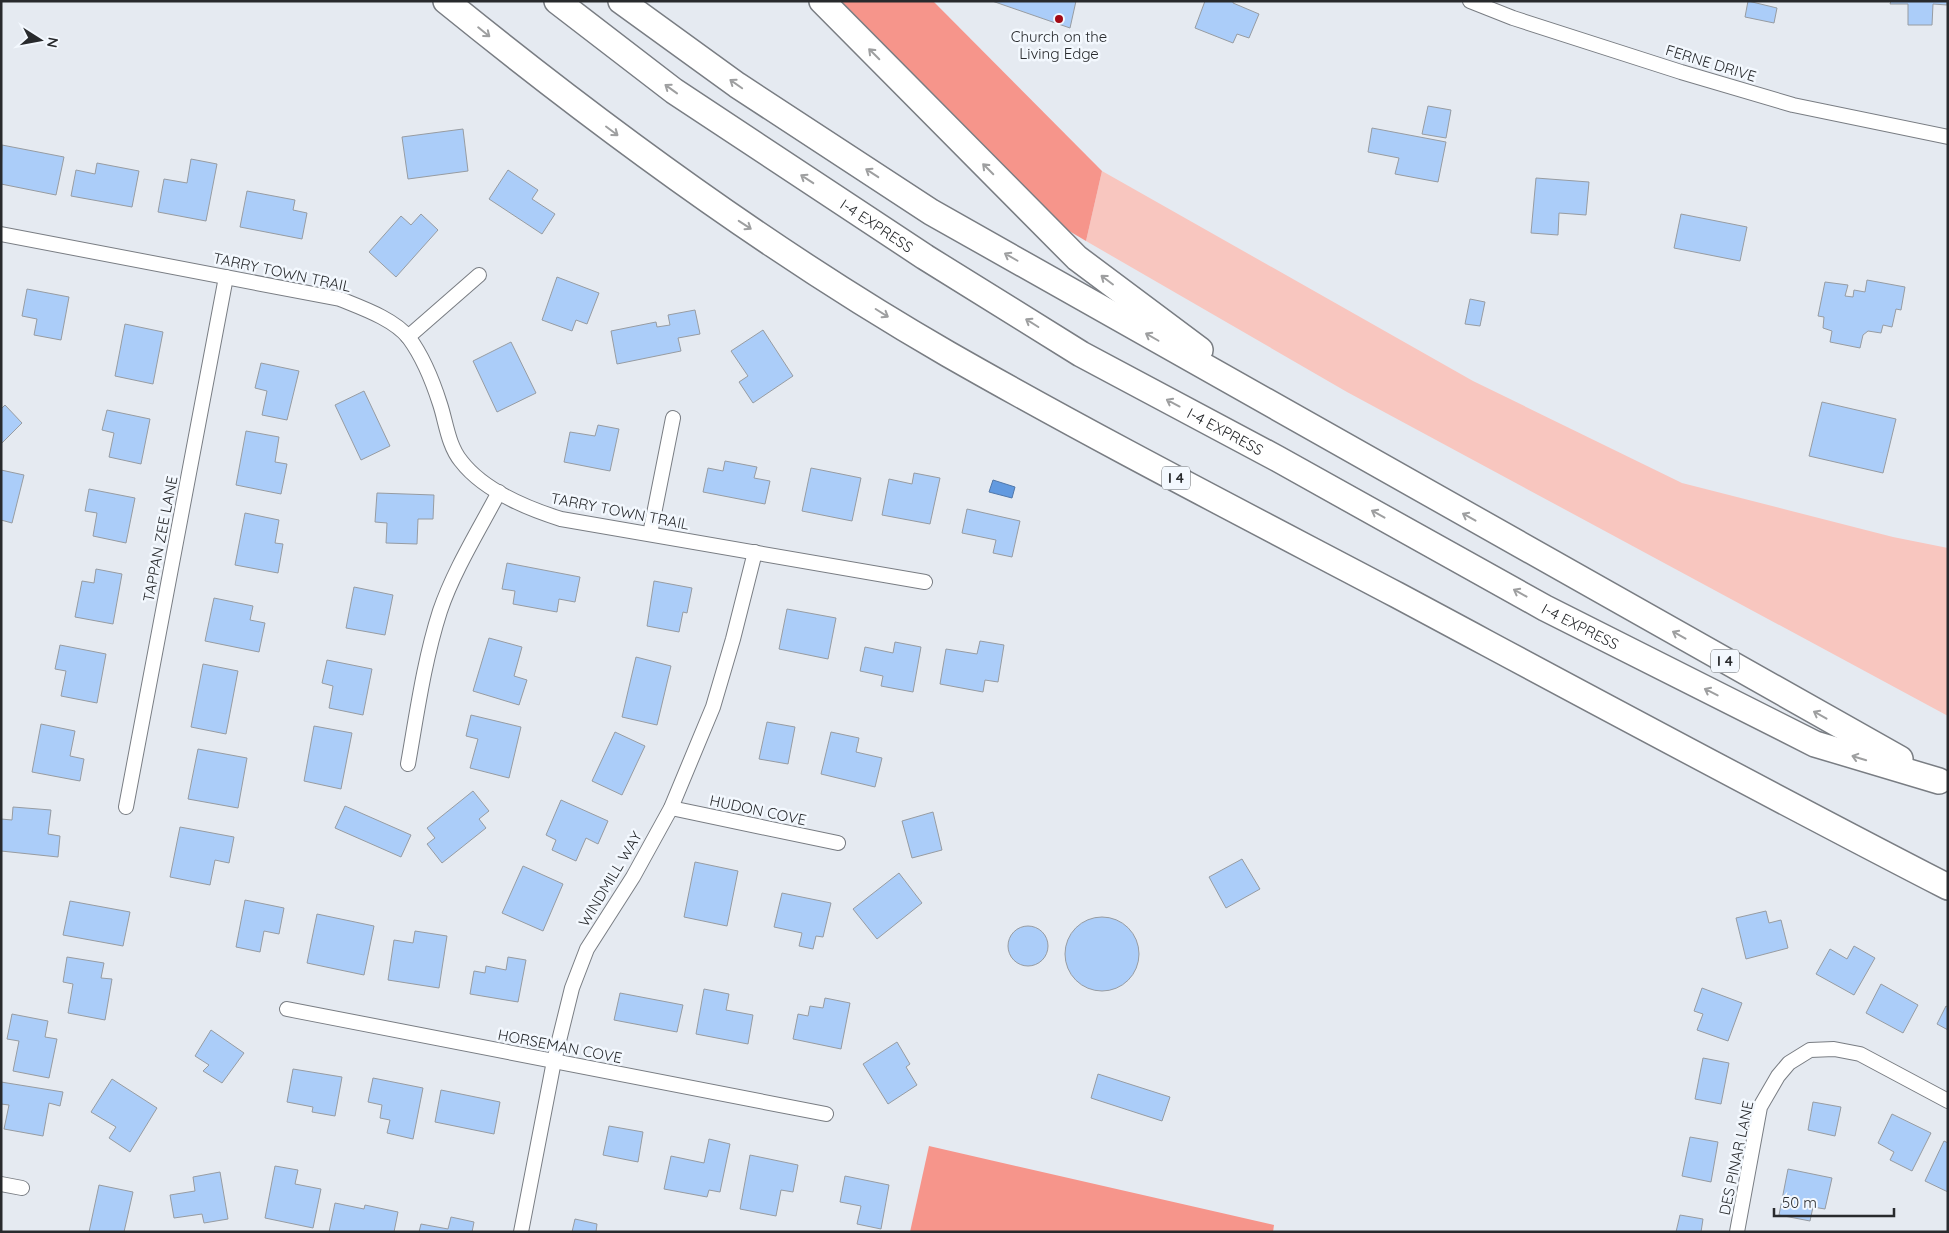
<svg xmlns="http://www.w3.org/2000/svg" width="1949" height="1233" font-family="Quicksand,sans-serif">
<style>
.green{fill:#f8c6bf}
.forest{fill:#f6958b}
.water{fill:#629ae0;stroke:#5178aa}
.building{fill:#abcdf9;stroke:#979ca2}
.lines{fill:none;stroke-linecap:round;stroke-linejoin:round}
.street-casing{stroke:#797d83;stroke-width:16}
.highway-casing{stroke:#797d83;stroke-width:28}
.street{stroke:#fff;stroke-width:14}
.highway{stroke:#fff;stroke-width:25}
.oneway{stroke:#9e9fa0}
.poi-dot{fill:#a30a15;stroke:#f3f8fe;stroke-width:2}
.labels{text-anchor:middle;dominant-baseline:central;stroke-width:5;stroke-linejoin:round;paint-order:stroke}
.shield{fill:#f3f8fe;stroke:#65686c;stroke-width:1}
.shield-label{font-size:14px;font-weight:bold;fill:#282a2d}
.poi-label{font-size:15px;fill:#282a2d;stroke:#f3f8fe}
.street-label{font-size:15px;fill:#282a2d;stroke:#f3f8fe}
</style>
<rect width="100%" height="100%" fill="#e5eaf1"/>
<!-- green -->
<path class="green" d="M1102,171l371,210 209,102 211,54 55,11v168l-601,-324 -261,-151z"/>
<!-- forest -->
<g class="forest">
<path d="M834,1h99l169,170 -16,70 -32,-19z"/>
<path d="M929,1146l345,79 -1,7h-363z"/>
</g>
<!-- water -->
<path class="water" d="M993,480l22,7 -3,11 -23,-6z"/>
<!-- building -->
<g class="building">
<path d="M992,1h84l-6,27z"/>
<path d="M1205,1h28v2l26,11 -10,24 -12,-4 -4,9 -38,-15z"/>
<path d="M1748,1l29,7 -3,15 -29,-6z"/>
<path d="M1891,1h56v4l-14,-1 -1,21h-24v-21h-18z"/>
<path d="M1428,106l23,4 -5,28 -24,-4z"/>
<path d="M1372,128l74,14 -8,40 -43,-8 4,-16 -31,-6z"/>
<path d="M463,129l5,42 -60,8 -6,-42z"/>
<path d="M2,145l62,12 -8,38 -55,-11z"/>
<path d="M191,159l26,5 -11,57 -48,-9 6,-33 23,4z"/>
<path d="M97,163l42,8 -7,36 -61,-11 5,-26 19,4z"/>
<path d="M508,170l30,20 -6,9 23,15 -13,20 -53,-35z"/>
<path d="M1536,178l53,4 -3,33 -27,-2 -1,22 -27,-2z"/>
<path d="M247,191l48,9 -2,10 14,3 -5,26 -62,-12z"/>
<path d="M421,214l17,16 -42,47 -27,-25 32,-36 10,9z"/>
<path d="M1681,214l66,13 -7,34 -66,-13z"/>
<path d="M557,277l42,16 -12,31 -11,-4 -4,11 -30,-11z"/>
<path d="M1867,280l38,7 -4,23 -5,-1 -4,18 -9,-2 -2,8 -13,-2 -5,4 -3,13 -30,-6 2,-11 -9,-3 1,-11 -6,-1 7,-34 23,3 -3,11 8,1 1,-7 11,2z"/>
<path d="M27,289l42,8 -8,43 -27,-5 3,-16 -15,-3z"/>
<path d="M1470,299l15,3 -5,24 -15,-2z"/>
<path d="M695,310l5,24 -22,4 3,13 -64,13 -6,-33 45,-9 1,5 13,-2 -2,-10z"/>
<path d="M125,324l38,8 -10,52 -38,-8z"/>
<path d="M763,330l30,46 -40,27 -14,-21 9,-6 -17,-25z"/>
<path d="M511,342l25,51 -39,19 -24,-51z"/>
<path d="M261,363l38,8 -12,49 -25,-5 5,-24 -12,-3z"/>
<path d="M364,391l26,55 -29,14 -26,-55z"/>
<path d="M1822,402l74,17 -13,54 -74,-17z"/>
<path d="M5,405l17,18 -21,21v-35z"/>
<path d="M107,410l43,9 -9,45 -32,-7 5,-24 -12,-3z"/>
<path d="M598,425l21,4 -9,42 -46,-9 6,-30 25,4z"/>
<path d="M246,431l33,6 -4,25 12,2 -6,30 -45,-9z"/>
<path d="M725,461l32,6 -3,11 16,3 -5,23 -62,-12 5,-24 15,3z"/>
<path d="M811,468l50,10 -9,43 -50,-10z"/>
<path d="M1,470l23,5 -12,48 -11,-3z"/>
<path d="M914,473l26,5 -10,46 -48,-9 7,-36 23,5z"/>
<path d="M89,489l46,9 -9,45 -33,-7 4,-23 -12,-2z"/>
<path d="M377,493l57,2 -1,24h-15l-1,25 -31,-1 1,-20 -12,-1z"/>
<path d="M967,509l53,12 -8,36 -19,-4 3,-13 -34,-7z"/>
<path d="M245,513l34,7 -4,23 8,1 -5,29 -43,-8z"/>
<path d="M507,563l73,14 -5,25 -16,-3 -2,13 -44,-8 2,-13 -13,-2z"/>
<path d="M96,569l26,5 -9,50 -38,-7 7,-36 12,2z"/>
<path d="M654,581l38,7 -5,25 -4,-1 -4,20 -32,-6z"/>
<path d="M354,587l39,8 -8,40 -39,-7z"/>
<path d="M214,598l39,8 -3,14 15,3 -6,29 -54,-11z"/>
<path d="M787,609l49,9 -8,41 -49,-10z"/>
<path d="M489,638l33,9 -8,29 13,4 -8,25 -46,-14z"/>
<path d="M980,641l24,4 -6,37 -13,-2 -2,12 -43,-8 6,-35 31,5z"/>
<path d="M895,642l26,5 -8,45 -32,-6 2,-10 -23,-5 5,-24 28,6z"/>
<path d="M60,645l46,9 -9,49 -36,-7 5,-25 -11,-2z"/>
<path d="M636,657l35,9 -14,59 -35,-8z"/>
<path d="M327,660l45,9 -9,46 -34,-7 4,-22 -11,-3z"/>
<path d="M203,664l35,7 -12,63 -35,-7z"/>
<path d="M471,715l50,12 -12,51 -39,-10 8,-29 -12,-3z"/>
<path d="M767,722l28,5 -7,37 -29,-5z"/>
<path d="M41,724l34,7 -5,25 14,3 -4,22 -48,-9z"/>
<path d="M314,726l38,7 -11,56 -37,-8z"/>
<path d="M615,732l30,14 -23,49 -30,-14z"/>
<path d="M831,732l28,6 -3,14 26,6 -7,29 -54,-13z"/>
<path d="M198,749l49,9 -9,50 -50,-9z"/>
<path d="M473,791l16,20 -10,8 7,9 -44,35 -15,-19 8,-6 -8,-10z"/>
<path d="M561,800l47,21 -10,23 -12,-6 -10,23 -24,-11 4,-10 -10,-5z"/>
<path d="M345,806l66,29 -10,22 -66,-29z"/>
<path d="M13,807l38,3 -3,24 12,2 -2,21 -57,-6v-32l11,1z"/>
<path d="M933,812l9,38 -30,8 -10,-37z"/>
<path d="M180,827l54,10 -5,26 -14,-3 -5,25 -40,-8z"/>
<path d="M1242,859l18,30 -34,19 -17,-31z"/>
<path d="M695,862l43,9 -11,55 -43,-9z"/>
<path d="M523,866l40,18 -20,47 -41,-18z"/>
<path d="M899,873l23,30 -45,36 -24,-30z"/>
<path d="M782,893l49,10 -8,34 -7,-1 -3,13 -14,-3 3,-13 -28,-6z"/>
<path d="M245,900l39,8 -5,26 -15,-3 -4,21 -24,-5z"/>
<path d="M70,901l60,11 -7,34 -60,-11z"/>
<path d="M1766,911l3,12 12,-3 7,28 -42,11 -10,-41z"/>
<path d="M317,914l57,12 -10,49 -57,-12z"/>
<circle cx="1102" cy="954" r="37"/>
<circle cx="1028" cy="946" r="20"/>
<path d="M415,931l32,5 -8,52 -51,-8 6,-40 19,3z"/>
<path d="M1854,946l21,12 -21,37 -38,-21 14,-25 17,10z"/>
<path d="M67,957l37,6 -3,15 11,1 -7,41 -37,-7 5,-29 -10,-2z"/>
<path d="M508,957l18,3 -8,42 -48,-8 4,-23 11,2 1,-7 20,4z"/>
<path d="M1881,984l37,21 -15,28 -37,-20z"/>
<path d="M1702,988l40,15 -14,38 -31,-11 6,-16 -9,-3z"/>
<path d="M704,989l25,5 -3,16 27,5 -5,29 -52,-10z"/>
<path d="M620,993l63,12 -6,27 -63,-12z"/>
<path d="M825,998l25,5 -9,46 -48,-10 5,-25 10,2 2,-10 13,2z"/>
<path d="M1946,1006l2,1v23l-11,-6z"/>
<path d="M12,1014l36,7 -3,16 12,2 -8,39 -36,-7 6,-30 -12,-2z"/>
<path d="M211,1030l33,23 -22,30 -19,-12 6,-6 -14,-9z"/>
<path d="M897,1042l13,22 -4,3 11,18 -29,19 -25,-40z"/>
<path d="M1703,1058l26,5 -8,41 -26,-5z"/>
<path d="M293,1069l49,8 -7,39 -23,-4 1,-5 -26,-5z"/>
<path d="M1098,1074l72,23 -8,24 -71,-23z"/>
<path d="M373,1078l50,10 -10,51 -26,-6 3,-13 -10,-2 2,-13 -14,-3z"/>
<path d="M112,1079l45,29 -27,44 -21,-14 7,-11 -25,-15z"/>
<path d="M1,1082l62,10 -3,14 -11,-3 -6,33 -39,-7 5,-24 -8,-1z"/>
<path d="M441,1090l59,12 -6,32 -59,-12z"/>
<path d="M1813,1102l28,5 -6,29 -27,-6z"/>
<path d="M1892,1114l39,19 -19,38 -22,-11 4,-8 -16,-9z"/>
<path d="M609,1126l34,6 -5,30 -35,-7z"/>
<path d="M1690,1137l28,5 -7,40 -29,-6z"/>
<path d="M709,1139l21,5 -10,48 -11,-2 -2,7 -43,-8 7,-33 33,7z"/>
<path d="M1944,1141l4,2v49l-23,-11z"/>
<path d="M750,1155l48,10 -5,27 -12,-2 -5,26 -36,-7z"/>
<path d="M275,1166l23,4 -3,14 26,5 -8,39 -48,-10z"/>
<path d="M1788,1169l44,9 -7,31 -12,-2 -3,14 -31,-6z"/>
<path d="M220,1172l8,47 -24,4 -2,-9 -28,4 -4,-23 25,-4 -2,-14z"/>
<path d="M845,1176l44,9 -8,44 -24,-5 4,-18 -21,-4z"/>
<path d="M99,1185l34,7 -9,40h-35z"/>
<path d="M335,1203l29,6 1,-4 33,7 -4,20h-65z"/>
<path d="M1680,1215l23,4 -2,13h-25z"/>
<path d="M451,1217l23,5 -2,10h-53l2,-8 27,5z"/>
<path d="M575,1219l22,5 -1,8h-24z"/>
</g>
<g class="lines">
<!-- street casing -->
<g class="street-casing">
<g id="street">
<path d="M1470,1l43,17 168,54 112,33 155,32"/>
<path d="M1,234l339,65c22,9 54,20 69,39 14,19 24,44 31,66 6,18 8,41 21,57 23,30 65,47 100,58l364,63"/>
<path d="M408,337l71,-62"/>
<path d="M650,534l23,-116"/>
<path d="M408,764c9,-51 16,-103 32,-153 14,-41 39,-81 59,-119"/>
<path d="M126,807l100,-530"/>
<path d="M671,808l167,35"/>
<path d="M287,1009l539,105"/>
<path d="M1,1184l21,4"/>
<path d="M521,1232l33,-171 18,-73 15,-39 46,-72 38,-69 42,-101 20,-68 22,-87"/>
<path d="M1737,1232l23,-125 18,-31 11,-13 21,-13 24,-1 26,5 88,47"/>
</g>
</g>
<!-- highway casing -->
<g class="highway-casing">
<g id="highway">
<path d="M446,1c159,129 325,251 502,353 147,84 299,162 449,241 183,98 366,197 551,292"/>
<path id="s1" d="M557,1l117,90 251,166 156,97 197,105 267,149 270,136 124,37"/>
<path d="M621,1l116,84 194,127 969,547"/>
<path d="M822,1l255,257 123,92"/>
</g>
</g>
<!-- street -->
<use href="#street" class="street"/>
<!-- highway -->
<use href="#highway" class="highway"/>
</g>
<!-- one-way arrows -->
<defs><path id="oneway-shaft" d="M-6 0H5M1.5-3L5.5 0L1.5 3" fill="none" stroke-width="1.6" stroke-linecap="round" stroke-linejoin="round" transform="scale(1.25)"/></defs>
<g class="oneway">
<use href="#oneway-shaft" transform="translate(484 32) rotate(39)"/>
<use href="#oneway-shaft" transform="translate(874 54) rotate(-135)"/>
<use href="#oneway-shaft" transform="translate(736 84) rotate(-145)"/>
<use href="#oneway-shaft" transform="translate(671 89) rotate(-144)"/>
<use href="#oneway-shaft" transform="translate(612 131) rotate(37)"/>
<use href="#oneway-shaft" transform="translate(988 169) rotate(-135)"/>
<use href="#oneway-shaft" transform="translate(872 173) rotate(-147)"/>
<use href="#oneway-shaft" transform="translate(807 179) rotate(-147)"/>
<use href="#oneway-shaft" transform="translate(745 225) rotate(33)"/>
<use href="#oneway-shaft" transform="translate(1011 257) rotate(-150)"/>
<use href="#oneway-shaft" transform="translate(1107 280) rotate(-143)"/>
<use href="#oneway-shaft" transform="translate(882 313) rotate(32)"/>
<use href="#oneway-shaft" transform="translate(1032 323) rotate(-148)"/>
<use href="#oneway-shaft" transform="translate(1152 337) rotate(-150)"/>
<use href="#oneway-shaft" transform="translate(1173 403) rotate(-152)"/>
<use href="#oneway-shaft" transform="translate(1378 514) rotate(-151)"/>
<use href="#oneway-shaft" transform="translate(1469 517) rotate(-151)"/>
<use href="#oneway-shaft" transform="translate(1520 593) rotate(-151)"/>
<use href="#oneway-shaft" transform="translate(1679 635) rotate(-151)"/>
<use href="#oneway-shaft" transform="translate(1711 692) rotate(-153)"/>
<use href="#oneway-shaft" transform="translate(1820 715) rotate(-151)"/>
<use href="#oneway-shaft" transform="translate(1859 758) rotate(-163)"/>
</g>
<!-- markers -->
<circle class="poi-dot" cx="1059" cy="19" r="5"/>
<g class="labels">
<!-- shield labels -->
<g class="shield">
<rect x="1162" y="466.5" width="28" height="23" rx="4"/>
<rect x="1711" y="649.5" width="28" height="23" rx="4"/>
</g>
<g class="shield-label">
<text x="1176" y="478">I 4</text>
<text x="1725" y="661">I 4</text>
</g>
<!-- poi labels -->
<g class="poi-label">
<text x="1059" y="36">Church on the<tspan x="1059" dy="17">Living Edge</tspan></text>
</g>
<!-- street labels -->
<g class="street-label">
<text transform="translate(1711 63) rotate(17)">FERNE DRIVE</text>
<text stroke="none"><textPath href="#s1" startOffset="391">I-4 EXPRESS</textPath></text>
<text transform="translate(282 272) rotate(12)">TARRY TOWN TRAIL</text>
<text stroke="none"><textPath href="#s1" startOffset="796">I-4 EXPRESS</textPath></text>
<text transform="translate(620 511) rotate(11)">TARRY TOWN TRAIL</text>
<text transform="translate(160 539) rotate(-79)">TAPPAN ZEE LANE</text>
<text stroke="none"><textPath href="#s1" startOffset="1201">I-4 EXPRESS</textPath></text>
<text transform="translate(758 810) rotate(12)">HUDON COVE</text>
<text transform="translate(610 879) rotate(-59)">WINDMILL WAY</text>
<text transform="translate(560 1046) rotate(11)">HORSEMAN COVE</text>
<text transform="translate(1736 1158) rotate(-78)">DES PINAR LANE</text>
</g>
</g>
<!-- border -->
<rect width="1949" height="1233" fill="none" stroke="#282a2d" stroke-width="5"/>
<!-- north arrow -->
<g transform="translate(40 40) rotate(101)" stroke="#f3f8fe" stroke-width="4" paint-order="stroke">
<path d="M0-4L9 19L0 12L-9 19Z" fill="#282a2d"/>
<text y="-8" font-size="14" font-weight="bold" text-anchor="middle" fill="#282a2d">N</text>
</g>
<!-- scale -->
<path d="M1774 1208v8h120v-8" fill="none" stroke="#282a2d" stroke-width="2.5"/>
<text x="1782" y="1208" font-size="15" fill="#282a2d" stroke="#f3f8fe" stroke-width="4" paint-order="stroke">50 m</text>
</svg>
